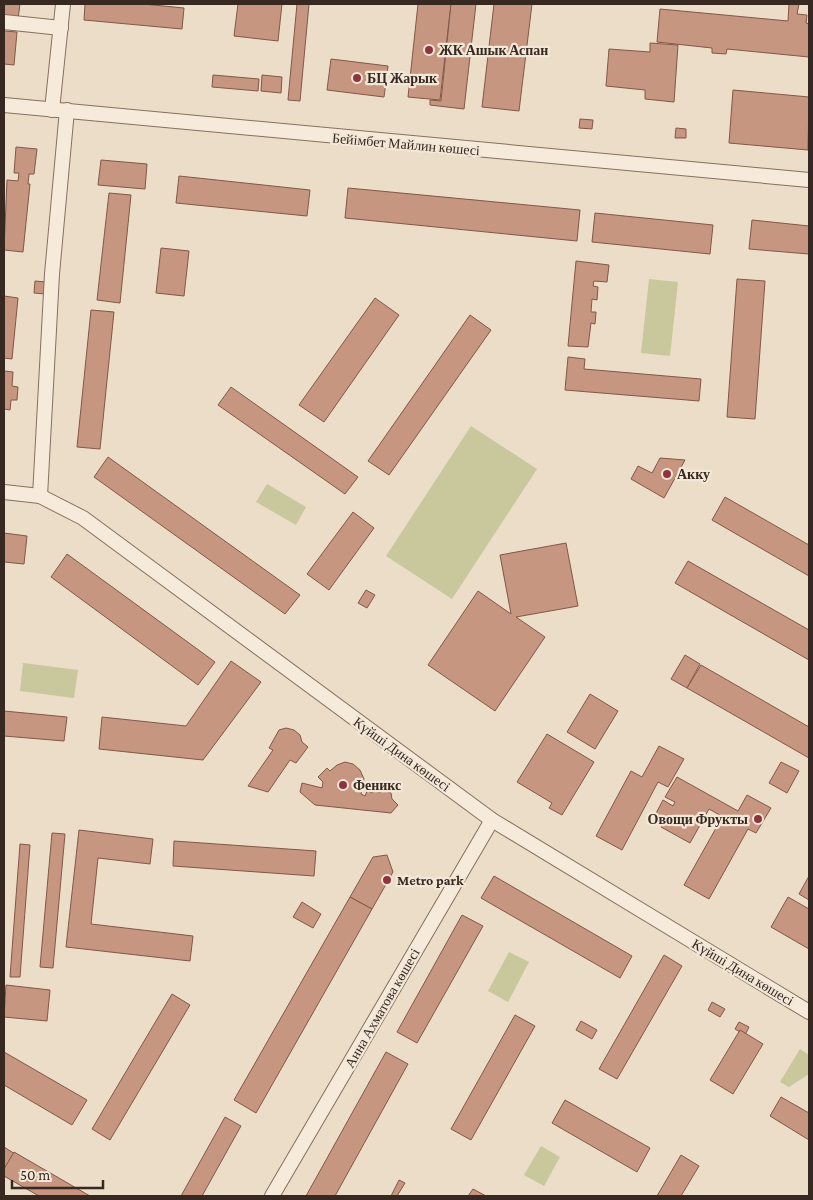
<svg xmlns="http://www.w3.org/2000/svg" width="813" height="1200" font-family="'Crimson Pro',serif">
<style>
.green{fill:#c8c89c}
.building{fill:#c69681;stroke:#825746}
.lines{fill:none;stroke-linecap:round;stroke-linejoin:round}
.minor-casing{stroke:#856f5e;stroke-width:16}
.minor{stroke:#f6ebda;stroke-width:14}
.poi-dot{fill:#8f333e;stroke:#f3e8d7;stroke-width:2}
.labels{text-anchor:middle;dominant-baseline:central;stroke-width:4.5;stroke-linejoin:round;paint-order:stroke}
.poi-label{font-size:14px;font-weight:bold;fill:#372921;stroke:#f3e8d7;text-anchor:start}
.street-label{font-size:14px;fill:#372921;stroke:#f3e8d7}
</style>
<rect width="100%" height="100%" fill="#ebddc8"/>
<!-- green -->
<g class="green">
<path d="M649,279l29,3 -8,74 -29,-3z"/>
<path d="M471,426l66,43 -85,130 -66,-43z"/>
<path d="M267,484l39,23 -10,18 -40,-23z"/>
<path d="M23,663l55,7 -4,28 -54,-7z"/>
<path d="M509,952l20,10 -21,40 -20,-11z"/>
<path d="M800,1049l9,6v19l-20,13 -9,-5z"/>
<path d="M541,1146l19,11 -16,29 -20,-11z"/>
</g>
<!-- building -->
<g class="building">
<path d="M4,4h16l-2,15 -14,-1z"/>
<path d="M85,4h58l41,4 -2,21 -98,-9z"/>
<path d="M238,4h44l-4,37 -44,-5z"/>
<path d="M297,4h12l-9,97 -12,-1z"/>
<path d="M418,4h33l-11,96 -32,-3z"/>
<path d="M451,4h25l-12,105 -34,-4v-5l11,1z"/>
<path d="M494,4h38l-13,107 -37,-4z"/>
<path d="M789,4h10l-2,10 10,1 -1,8 3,1v33l-82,-8 -1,5 -14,-1v-5l-55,-6 3,-33 128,12z"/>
<path d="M4,31l13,1 -3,33 -10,-1z"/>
<path d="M650,43l28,2 -4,57 -29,-3v-9l-39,-4 3,-37 41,3z"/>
<path d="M331,59l57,7 -4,31 -57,-7z"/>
<path d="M213,75l46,4 -1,12 -46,-4z"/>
<path d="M262,75l20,2 -1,16 -20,-2z"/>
<path d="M733,90l76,7 -1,53 -79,-7z"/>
<path d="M580,119l13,1 -1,9 -13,-1z"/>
<path d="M676,128l10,1v9h-11z"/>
<path d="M16,147l21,2 -3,25h-5l-1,10h2l-7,68 -19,-2 3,-70 11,1 1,-8h-5z"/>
<path d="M101,160l46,4 -2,25 -47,-4z"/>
<path d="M179,176l131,14 -3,26 -131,-13z"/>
<path d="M348,188l232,22 -3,31 -232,-23z"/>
<path d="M109,193l22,2 -11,108 -23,-3z"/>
<path d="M595,213l118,12 -3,29 -118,-12z"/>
<path d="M752,220l57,6v28l-60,-5z"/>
<path d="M161,248l28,3 -5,45 -28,-3z"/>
<path d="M576,261l33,4 -2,17 -13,-1 -1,5 5,1 -1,13 -5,-1 -1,13h5l-1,12 -4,-1 -3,24 -20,-1z"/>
<path d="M737,279l28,2 -10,138 -28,-2z"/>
<path d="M35,281l11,1 -1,12 -11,-1z"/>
<path d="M4,296l14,2 -6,61 -8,-1z"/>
<path d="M375,298l24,17 -75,107 -25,-17z"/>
<path d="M91,310l23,2 -14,137 -23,-2z"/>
<path d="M470,315l21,15 -102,145 -21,-14z"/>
<path d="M568,357l17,2 -1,10 117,10 -2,22 -134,-11z"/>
<path d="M4,371l9,1 -1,14 6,1 -1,13h-6l-1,10 -6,-1z"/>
<path d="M231,387l127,90 -13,17 -127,-89z"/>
<path d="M108,457l192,138 -15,19 -191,-137z"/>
<path d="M660,458l25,2 -21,38 -33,-19 7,-13 14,7z"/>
<path d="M725,497l84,48v31l-97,-56z"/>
<path d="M353,512l21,16 -45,62 -22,-16z"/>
<path d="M4,533l23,3 -3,28 -20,-2z"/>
<path d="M566,543l12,63 -62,11 29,20 -50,74 -67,-46 50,-74 33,23 -11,-59z"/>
<path d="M67,554l148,108 -17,23 -147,-108z"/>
<path d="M688,561l121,69v30l-134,-77z"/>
<path d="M366,590l9,5 -8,13 -9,-5z"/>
<path d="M685,655l15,9 -13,24 -16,-9z"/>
<path d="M231,661l30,21 -58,78 -104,-11 3,-32 84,9z"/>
<path d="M701,665l108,62v31l-122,-70z"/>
<path d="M590,694l28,17 -23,38 -28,-17z"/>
<path d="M4,711l63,6 -3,24 -60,-5z"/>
<path d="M286,728l8,2 6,5 2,7 6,5 -12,16 -6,-3 -22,32 -20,-6 25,-36 -4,-2 10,-18z"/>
<path d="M547,734l47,28 -32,53 -13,-7 3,-5 -35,-21z"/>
<path d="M659,746l25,13 -16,28 -10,-5 -36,68 -26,-14 35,-65 11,6z"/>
<path d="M345,762l8,2 7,6 4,9 -3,15 4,2 2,-5 6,2 1,-3 6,3 2,-4 9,4 1,6 6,6 -7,8 -76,-8 -15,-13 2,-9 20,5 1,-6 -5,-5 9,-9 3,3 7,-6z"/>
<path d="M781,762l18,9 -12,22 -18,-10z"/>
<path d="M677,777l61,34 9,-16 24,13 -15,25 -8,-4 -39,70 -25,-14 36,-64 10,5 2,-4 -23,-13 -19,34 -29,-16 2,-5 -9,-5 9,-17 10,6 2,-4 -10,-5z"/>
<path d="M79,830l74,9 -3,25 -52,-6 -7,66 102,12 -3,25 -124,-14z"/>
<path d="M52,833l13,1 -12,134 -13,-1z"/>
<path d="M174,841l142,10 -2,25 -141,-10z"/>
<path d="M20,844l10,1 -10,132h-10z"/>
<path d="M387,855l6,17 -21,37 -22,-12 23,-40z"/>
<path d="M494,876l138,80 -12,22 -139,-80z"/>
<path d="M809,876v24l-10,-6z"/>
<path d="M350,897l22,12 -116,204 -22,-13z"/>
<path d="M788,897l21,12v40l-38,-22z"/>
<path d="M302,902l19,12 -8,14 -20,-11z"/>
<path d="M462,915l21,11 -66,117 -20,-11z"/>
<path d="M664,955l18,11 -65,113 -18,-10z"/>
<path d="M6,985l44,5 -3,31 -43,-4z"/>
<path d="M172,994l18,11 -80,135 -18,-11z"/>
<path d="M712,1002l13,7 -5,8 -12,-7z"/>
<path d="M515,1015l20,11 -64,114 -20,-11z"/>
<path d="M581,1021l16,9 -5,9 -16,-9z"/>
<path d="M739,1022l10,5 -4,8 -10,-6z"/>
<path d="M740,1030l23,14 -30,50 -23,-14z"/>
<path d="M4,1052l83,48 -15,25 -68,-40z"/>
<path d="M386,1052l22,12 -73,132h-29z"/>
<path d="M781,1097l28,16v27l-39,-24z"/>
<path d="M565,1100l85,48 -13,24 -85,-49z"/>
<path d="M225,1117l16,9 -39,70h-21z"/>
<path d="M4,1147l11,7 -11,19z"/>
<path d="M14,1152l76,44h-51l-35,-20v-7z"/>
<path d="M681,1155l18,11 -18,30h-24z"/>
<path d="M399,1180l6,3 -8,13h-6z"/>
<path d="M473,1189l13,7h-18z"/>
</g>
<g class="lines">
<!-- minor casing -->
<g class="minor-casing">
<g id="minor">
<path d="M4,22l57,6"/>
<path d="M4,105l805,75"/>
<path d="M52,110l11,-106"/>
<path d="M4,492l36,4 43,22 409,302 317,192"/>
<path d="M40,496l12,-222 15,-164"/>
<path d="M272,1196l220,-376"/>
</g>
</g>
<!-- minor -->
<use href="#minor" class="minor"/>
</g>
<!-- markers -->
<g class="poi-dot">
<circle cx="429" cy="50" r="5"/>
<circle cx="357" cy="78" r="5"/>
<circle cx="667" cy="474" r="5"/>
<circle cx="343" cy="785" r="5"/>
<circle cx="758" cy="819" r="5"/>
<circle cx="387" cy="880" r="5"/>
</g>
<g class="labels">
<!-- poi labels -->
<g class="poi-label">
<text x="439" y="50">ЖК Ашык Аспан</text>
<text x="367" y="78">БЦ Жарык</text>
<text x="677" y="474">Акку</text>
<text x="353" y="785">Феникс</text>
<text x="748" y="819" text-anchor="end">Овощи Фрукты</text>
<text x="397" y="880">Metro park</text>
</g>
<!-- street labels -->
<g class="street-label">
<text transform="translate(406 144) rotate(5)">Бейімбет Майлин көшесі</text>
<text transform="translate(402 754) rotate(36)">Күйші Дина көшесі</text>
<text transform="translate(743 972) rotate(31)">Күйші Дина көшесі</text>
<text transform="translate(382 1008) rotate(-60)">Анна Ахматова көшесі</text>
</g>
</g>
<!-- border -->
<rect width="813" height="1200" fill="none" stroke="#372921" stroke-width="10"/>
<!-- scale -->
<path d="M12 1180v8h91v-8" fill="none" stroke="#372921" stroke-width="2.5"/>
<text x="20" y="1180" font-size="15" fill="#372921" stroke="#f3e8d7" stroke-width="4" paint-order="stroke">50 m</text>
</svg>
